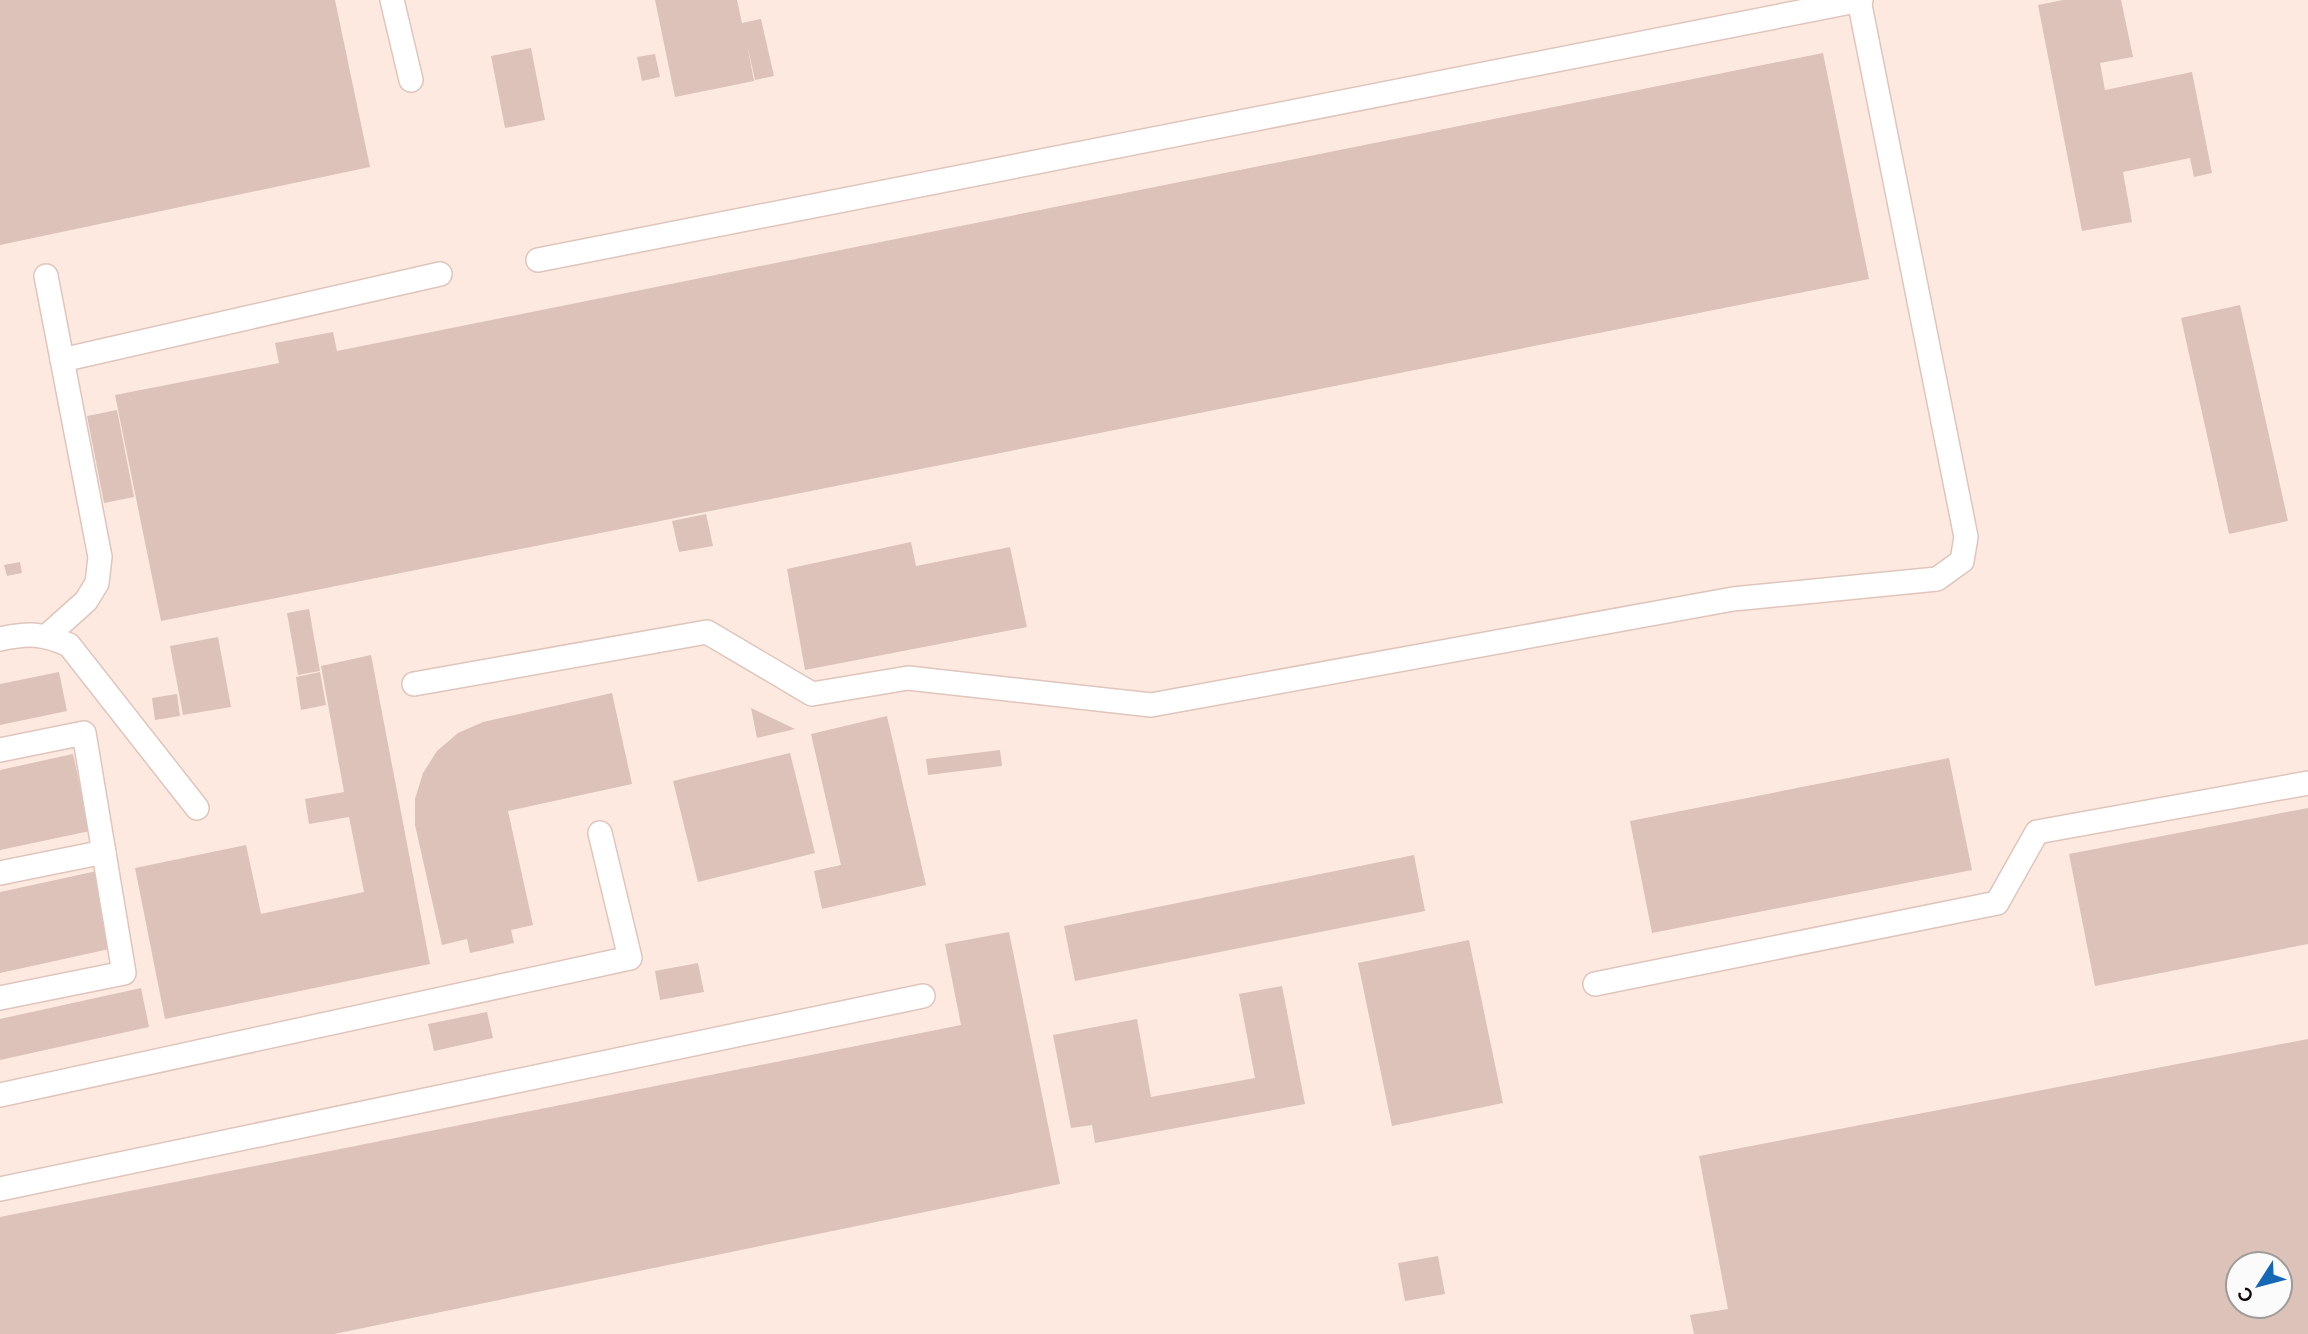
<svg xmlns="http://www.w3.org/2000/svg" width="2308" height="1334" font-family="Raleway,sans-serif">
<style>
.built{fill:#fee9e1;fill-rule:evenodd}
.building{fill:#dcc2b8;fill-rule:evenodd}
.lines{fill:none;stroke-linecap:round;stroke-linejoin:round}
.service-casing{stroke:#dfc5bb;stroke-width:26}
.service{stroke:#fff;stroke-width:23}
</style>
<rect width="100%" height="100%" fill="#fbfbfb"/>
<!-- built -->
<path class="built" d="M0,0h2308v1334h-2308zM2238,1264h42v42h-42z"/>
<!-- building -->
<g class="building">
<path d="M0,0h335l35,167 -370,78z"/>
<path d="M655,0h82l5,23 19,-4 13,57 -19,4 -8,-36 7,37 -79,16z"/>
<path d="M2063,0h58l12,57 -33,6 5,27 87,-18 20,101 -18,4 -4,-19 -67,14 9,50 -50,9 -44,-226z"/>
<path d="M531,48l14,72 -40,8 -14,-72z"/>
<path d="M1823,53l46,226 -1708,342 -46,-226 164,-32 -4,-20 58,-11 4,19z"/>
<path d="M655,54l5,23 -18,4 -5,-24z"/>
<path d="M2240,305l48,216 -59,13 -48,-216z"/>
<path d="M117,410l17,87 -30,6 -17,-87z"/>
<path d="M706,514l7,32 -34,6 -7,-31z"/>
<path d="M911,542l5,24 94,-19 17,80 -222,43 -18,-101z"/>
<path d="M20,562l2,11 -15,3 -3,-11z"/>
<path d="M309,609l11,62 -22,4 -11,-62z"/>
<path d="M218,637l13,70 -48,8 -13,-69z"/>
<path d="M371,655l59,309 -265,55 -30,-151 111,-23 15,69 103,-22 -15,-75 -40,7 -4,-25 39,-7 -23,-126z"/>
<path d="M59,672l8,39 -67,14v-41z"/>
<path d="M320,672l6,33 -25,5 -5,-33z"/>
<path d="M612,693l20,91 -124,27 25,114 -22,5 3,13 -44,10 -3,-14 -25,6 -27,-120v-26l8,-26 14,-22 21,-18 25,-11z"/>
<path d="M177,694l3,22 -25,4 -3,-22z"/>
<path d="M751,708l44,21 -38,9z"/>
<path d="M887,716l39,169 -104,24 -8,-38 27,-6 -30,-131z"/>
<path d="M1000,750l2,16 -74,9 -2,-16z"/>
<path d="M790,753l25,100 -117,29 -25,-101z"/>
<path d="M73,754l17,77 -90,19v-80z"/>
<path d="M1949,758l23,112 -320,63 -22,-112z"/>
<path d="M2308,808v136l-213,42 -26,-132z"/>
<path d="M1414,855l11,56 -350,70 -11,-55z"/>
<path d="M97,871l17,77 -114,25v-81z"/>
<path d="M1009,932l51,252 -726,150h-334v-117l961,-192 -16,-81z"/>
<path d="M1469,940l34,163 -111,23 -34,-163z"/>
<path d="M698,963l6,29 -44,8 -5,-29z"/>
<path d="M1282,986l23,118 -210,39 -3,-18 -21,3 -18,-93 84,-16 14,78 104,-19 -16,-84z"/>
<path d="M141,988l8,39 -149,33v-41z"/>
<path d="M487,1012l6,26 -59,13 -6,-27z"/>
<path d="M2308,1039v295h-614l-4,-19 38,-6 -29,-153zM2238,1264h42v42h-42z"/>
<path d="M1438,1256l7,38 -40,7 -7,-38z"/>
</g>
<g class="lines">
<!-- service casing -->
<g class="service-casing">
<g id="service">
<path d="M392,0l19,80"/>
<path d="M538,260l1323,-260"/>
<path d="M46,276l54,281 -3,26 -11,18 -38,34"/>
<path d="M62,360l378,-86"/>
<path d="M0,639c28,-6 43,-6 69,6l128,163"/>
<path d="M414,684l293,-52 105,62 96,-16 243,27 582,-106 204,-20 25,-18 4,-24 -107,-537"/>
<path d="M0,750l84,-17 40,240 -124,25"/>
<path d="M0,873l104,-21"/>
<path d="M1595,984l402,-81 40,-71 271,-49"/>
<path d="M0,1095l630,-137 -30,-125"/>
<path d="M0,1189l923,-193"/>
</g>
</g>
<!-- service -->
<use href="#service" class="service"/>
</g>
<!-- north arrow -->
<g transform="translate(2259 1285) rotate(234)"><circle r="33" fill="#fbfbfb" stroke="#9e9b99" stroke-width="2"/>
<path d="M0-5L12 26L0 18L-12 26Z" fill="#1568b6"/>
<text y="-10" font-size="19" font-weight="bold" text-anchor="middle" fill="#120a07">С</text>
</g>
</svg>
